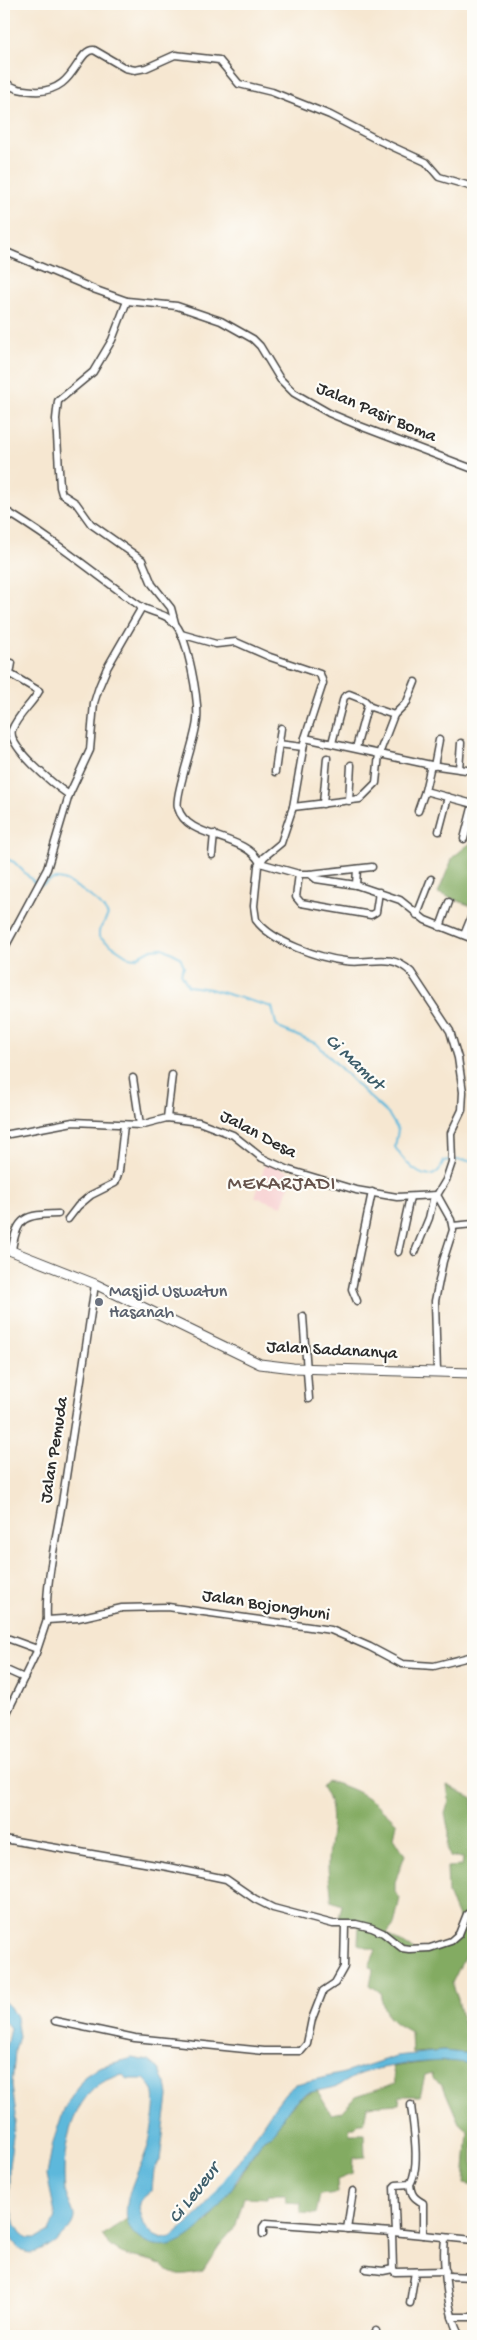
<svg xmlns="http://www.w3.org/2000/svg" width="477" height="2340" font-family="'Gochi Hand',sans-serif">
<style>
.built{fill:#f7cfd0}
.forest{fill:#83ab62;stroke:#576b46}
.water{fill:#5db8db;stroke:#447283}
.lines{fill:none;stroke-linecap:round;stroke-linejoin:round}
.stream{stroke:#5db8db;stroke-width:2}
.street-casing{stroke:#494744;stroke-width:9}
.secondary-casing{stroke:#494744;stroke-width:11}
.street{stroke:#fff;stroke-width:6}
.secondary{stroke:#fff;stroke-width:9}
.worship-dot{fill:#6b7280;stroke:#fdfcf7;stroke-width:2}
.labels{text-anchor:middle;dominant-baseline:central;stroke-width:4.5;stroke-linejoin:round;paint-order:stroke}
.street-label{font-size:18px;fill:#2b2b2b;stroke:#fdfcf7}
.worship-label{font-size:18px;fill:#5b616d;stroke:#fdfcf7;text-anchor:start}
.water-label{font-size:19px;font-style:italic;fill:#3c5c69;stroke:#fdfcf7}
.quarter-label{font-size:20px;letter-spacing:1px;fill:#66534c;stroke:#fdfcf7}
</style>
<rect width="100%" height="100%" fill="#fdfcf7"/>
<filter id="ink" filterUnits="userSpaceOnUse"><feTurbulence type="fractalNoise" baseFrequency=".02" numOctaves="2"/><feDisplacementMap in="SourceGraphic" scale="10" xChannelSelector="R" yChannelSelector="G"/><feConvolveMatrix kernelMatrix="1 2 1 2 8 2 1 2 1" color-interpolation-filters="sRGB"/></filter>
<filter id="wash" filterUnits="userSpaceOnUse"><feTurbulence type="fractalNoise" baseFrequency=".0096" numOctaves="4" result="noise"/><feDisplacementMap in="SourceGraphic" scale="20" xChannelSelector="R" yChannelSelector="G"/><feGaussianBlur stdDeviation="1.12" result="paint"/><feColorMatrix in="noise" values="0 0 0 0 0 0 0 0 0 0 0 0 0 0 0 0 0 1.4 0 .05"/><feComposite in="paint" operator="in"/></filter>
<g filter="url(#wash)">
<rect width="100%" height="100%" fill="#f6e7d1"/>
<!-- built -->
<path class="built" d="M266,1162l27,12 -11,32 -27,-9z"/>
<!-- forest -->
<g class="forest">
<path d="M473,841v59l-2,6 -33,-13 15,-36z"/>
<path d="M327,1781c34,9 45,18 70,42l-3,14 11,18 -10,27v10l5,6 -6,27 -7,9 28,17 27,-5 19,-13 -3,-16 -10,-23 -1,-27 15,-1 1,-8 -13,-1 -2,-6 1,-19 -4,-18 4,-14 -2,-15 26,13v146h-2l-19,39 6,16 6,29 9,2v24l-30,-3 -31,2 -1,-21c-22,-11 -27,-17 -31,-40l-10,-7 3,-16 -4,-3 7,-16 -18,-6 1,-20 -21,-4 4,-15 -11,-4c1,-12 -3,-23 -3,-35 -1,-28 12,-53 -6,-79z"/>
<path d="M442,2060l22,2 9,3v120l-9,-2 4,-52 -9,-8 -16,-37 -10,-7 -1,-5 -7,2 -5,20h-20l-1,8 -32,2 -3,17h-5l-4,5h-5l-1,6h15l1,23 -12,1 -1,16 -15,6 1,13 -18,2 -4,19 -15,-1v-10l-15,-1 -1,-7h-18v3l-23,-1 -8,29 -17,20 -16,25c-10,2 -22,5 -31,2 -5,-1 -8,-7 -12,-9 -23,-10 -42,-3 -58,-29l25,-16 5,11 23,16 53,-24 16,-26 14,-15 23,-40 12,-8 14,-22 11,-12 19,-9 14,24 10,-2 15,-16 40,-13 -4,-16z"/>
</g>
<!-- water -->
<path class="water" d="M4,2001l6,6 6,11 3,18 -4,15 -3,35 4,28 -7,52v33l7,26 5,8 6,5h10l12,-7 7,-13 -9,-43 6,-33 11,-33 20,-32 15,-10 33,-9 16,3 11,8 7,14 2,13 -8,64 -6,10 -2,20 -11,10 -2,8 5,16 9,11 9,4 9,-2 23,-19 23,-25 56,-84 12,-16 11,-9 48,-11 52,-17 47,-5 30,3v11c-25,-9 -90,0 -115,10 -7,3 -13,8 -20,11 -13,5 -27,3 -39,12 -12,9 -16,23 -25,33 -4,5 -11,7 -14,12 -22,32 -68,130 -119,97 -33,-22 -1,-68 7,-94 3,-10 8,-43 6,-52 -1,-7 -6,-11 -10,-15h-16l-5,-4c-49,7 -63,73 -58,115 1,8 10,22 9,28 -1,9 -12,18 -18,23 -29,22 -40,12 -52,-19v-166l6,-28 -6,-7z"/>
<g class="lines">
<!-- stream -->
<g class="stream">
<path d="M4,858l10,4 22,22"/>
<path d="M41,885c5,-1 8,-6 14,-6 14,-1 46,23 53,36l-9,16v6l30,20 6,1 17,-9 11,-1 17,9 4,9 -3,7 7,13 22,3 62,18 4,17 5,5 36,15 48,49 24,22 9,15 -3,17c11,18 37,46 49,14l5,-1"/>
<path d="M454,1160l19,1"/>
<path d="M211,2199l22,-30"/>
</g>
</g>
</g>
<g filter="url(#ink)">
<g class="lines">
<!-- street casing -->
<g class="street-casing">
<g id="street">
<path d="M4,81c9,8 16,9 29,10 43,3 43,-42 61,-41l31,18 10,2 11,-2 29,-13 44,5 20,24 33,8 58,23 48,25 48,22 13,15 34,10"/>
<path d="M4,251l92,39 31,11 50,5 44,15 32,18 7,7 20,33 14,14 35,20 31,13 113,43"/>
<path d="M127,301l-15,39 -19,32 -35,29 -2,18 4,68 2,7 14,9 15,21 51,36 10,24 19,24 4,15"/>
<path d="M4,510c48,28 91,64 136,96 11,7 27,7 36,19 12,15 23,75 21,95 -1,19 -23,75 -19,88 9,32 67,25 82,55l39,11h11l62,-7"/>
<path d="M181,634l35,10 20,-2 34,15 50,17 3,9 -18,55 -12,69 -12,36 -17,14 -6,9 -4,40 2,14c16,22 63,38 89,41 26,4 44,-10 66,11l39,59 8,27 5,34 -1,18 -11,23 1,29 -6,18 -9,15 14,25 2,10 -10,31 -8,40 2,71"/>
<path d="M12,663l-2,11 29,17c-7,13 -22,25 -27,39 -5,17 44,56 57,65"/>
<path d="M368,706l26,9"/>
<path d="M305,738l126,27 42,6"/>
<path d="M332,743l12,-46 5,-3 15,6 4,4 -12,44"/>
<path d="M278,744l25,3"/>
<path d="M431,765l-6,26 48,13"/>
<path d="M434,766l5,-26"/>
<path d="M459,769l2,-26"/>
<path d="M275,772l6,-44"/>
<path d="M349,801l2,-36"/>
<path d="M323,804l4,-46"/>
<path d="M293,807l67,-8 16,-16 3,-29 15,-39 13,-13 8,-20"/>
<path d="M418,811l7,-20"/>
<path d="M439,831l9,-34"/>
<path d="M464,839l9,-35"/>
<path d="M212,855l2,-21"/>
<path d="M299,874l-3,23 5,6 70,12 5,-3 3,-20"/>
<path d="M310,874l6,5 40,6 44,15 25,20 48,19"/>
<path d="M356,885l1,-16"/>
<path d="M417,915l14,-36"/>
<path d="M440,927l9,-25"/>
<path d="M464,935l9,-22"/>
<path d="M4,949l43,-80 22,-74 21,-45 4,-47 5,-16 8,-19 35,-61"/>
<path d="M133,1078l7,47"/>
<path d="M167,1118l5,-43"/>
<path d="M4,1135l69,-13 67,3 27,-7 32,4 34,13 29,23 27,12 67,20 41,7 40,-2"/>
<path d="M68,1219l10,-13 13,-11 24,-12 4,-12 5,-46"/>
<path d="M453,1226l20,-2"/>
<path d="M12,1250c5,-34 13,-35 46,-36"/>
<path d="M398,1252l12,-55"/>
<path d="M415,1252l14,-34 5,-22"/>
<path d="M357,1301l-5,-12 20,-97"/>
<path d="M303,1316l6,83"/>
<path d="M47,1620l31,-2 44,-10 46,-1 163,23 39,17 32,17 32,2 39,-10"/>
<path d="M47,1620c-2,-35 9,-82 15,-117 11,-73 23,-146 33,-219"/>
<path d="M4,1637l33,12"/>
<path d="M4,1669l20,9"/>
<path d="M4,1719l32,-66 11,-33"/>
<path d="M4,1839l164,28 58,12 29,20 18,9 60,16h23l16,4 11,5 19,15 7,1 21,-1 21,-7 8,-7 8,-20 6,-2"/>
<path d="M55,2021l80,17 129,13h37l6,-7 5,-25 11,-28 12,-8 9,-16 1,-42"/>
<path d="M410,2184c1,11 4,14 13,19v32"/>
<path d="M347,2229l6,-38"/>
<path d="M393,2232l80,8"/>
<path d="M396,2232l-2,-45 2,-2 14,-1c11,-17 3,-59 1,-79"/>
<path d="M263,2234v-7l3,-4 126,9 1,37 2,3 51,-1"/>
<path d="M445,2239c-3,22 3,79 15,97"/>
<path d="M366,2269l17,2 10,-2"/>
<path d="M447,2276l26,1"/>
<path d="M410,2303l5,-31"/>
<path d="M452,2317h21"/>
<path d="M373,2336l3,-5"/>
</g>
</g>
<!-- secondary casing -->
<g class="secondary-casing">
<path id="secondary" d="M4,1248l91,36 165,80 33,4 180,5"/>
</g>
<!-- street -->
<use href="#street" class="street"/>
<!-- secondary -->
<use href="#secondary" class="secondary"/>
</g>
</g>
<!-- markers -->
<circle class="worship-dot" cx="99" cy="1302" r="5"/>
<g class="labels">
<!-- street labels -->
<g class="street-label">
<text transform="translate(376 413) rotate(23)">Jalan Pasir Boma</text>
<text transform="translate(258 1135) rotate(28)">Jalan Desa</text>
<text transform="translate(332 1351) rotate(3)">Jalan Sadananya</text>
<text transform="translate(55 1450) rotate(-81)">Jalan Pemuda</text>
<text transform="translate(266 1606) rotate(9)">Jalan Bojonghuni</text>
</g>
<!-- worship labels -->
<g class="worship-label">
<text x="109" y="1292">Masjid Uswatun<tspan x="109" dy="21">Hasanah</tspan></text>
</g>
<!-- water labels -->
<g class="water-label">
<text transform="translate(354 1063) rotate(43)">Ci Mamut</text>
<text transform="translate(195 2194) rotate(-52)">Ci Leueur</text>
</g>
<!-- quarter labels -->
<g class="quarter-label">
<text x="282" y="1185">MEKARJADI</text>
</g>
</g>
<!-- margin -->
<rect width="477" height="2340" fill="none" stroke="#fdfcf7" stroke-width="20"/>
</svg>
